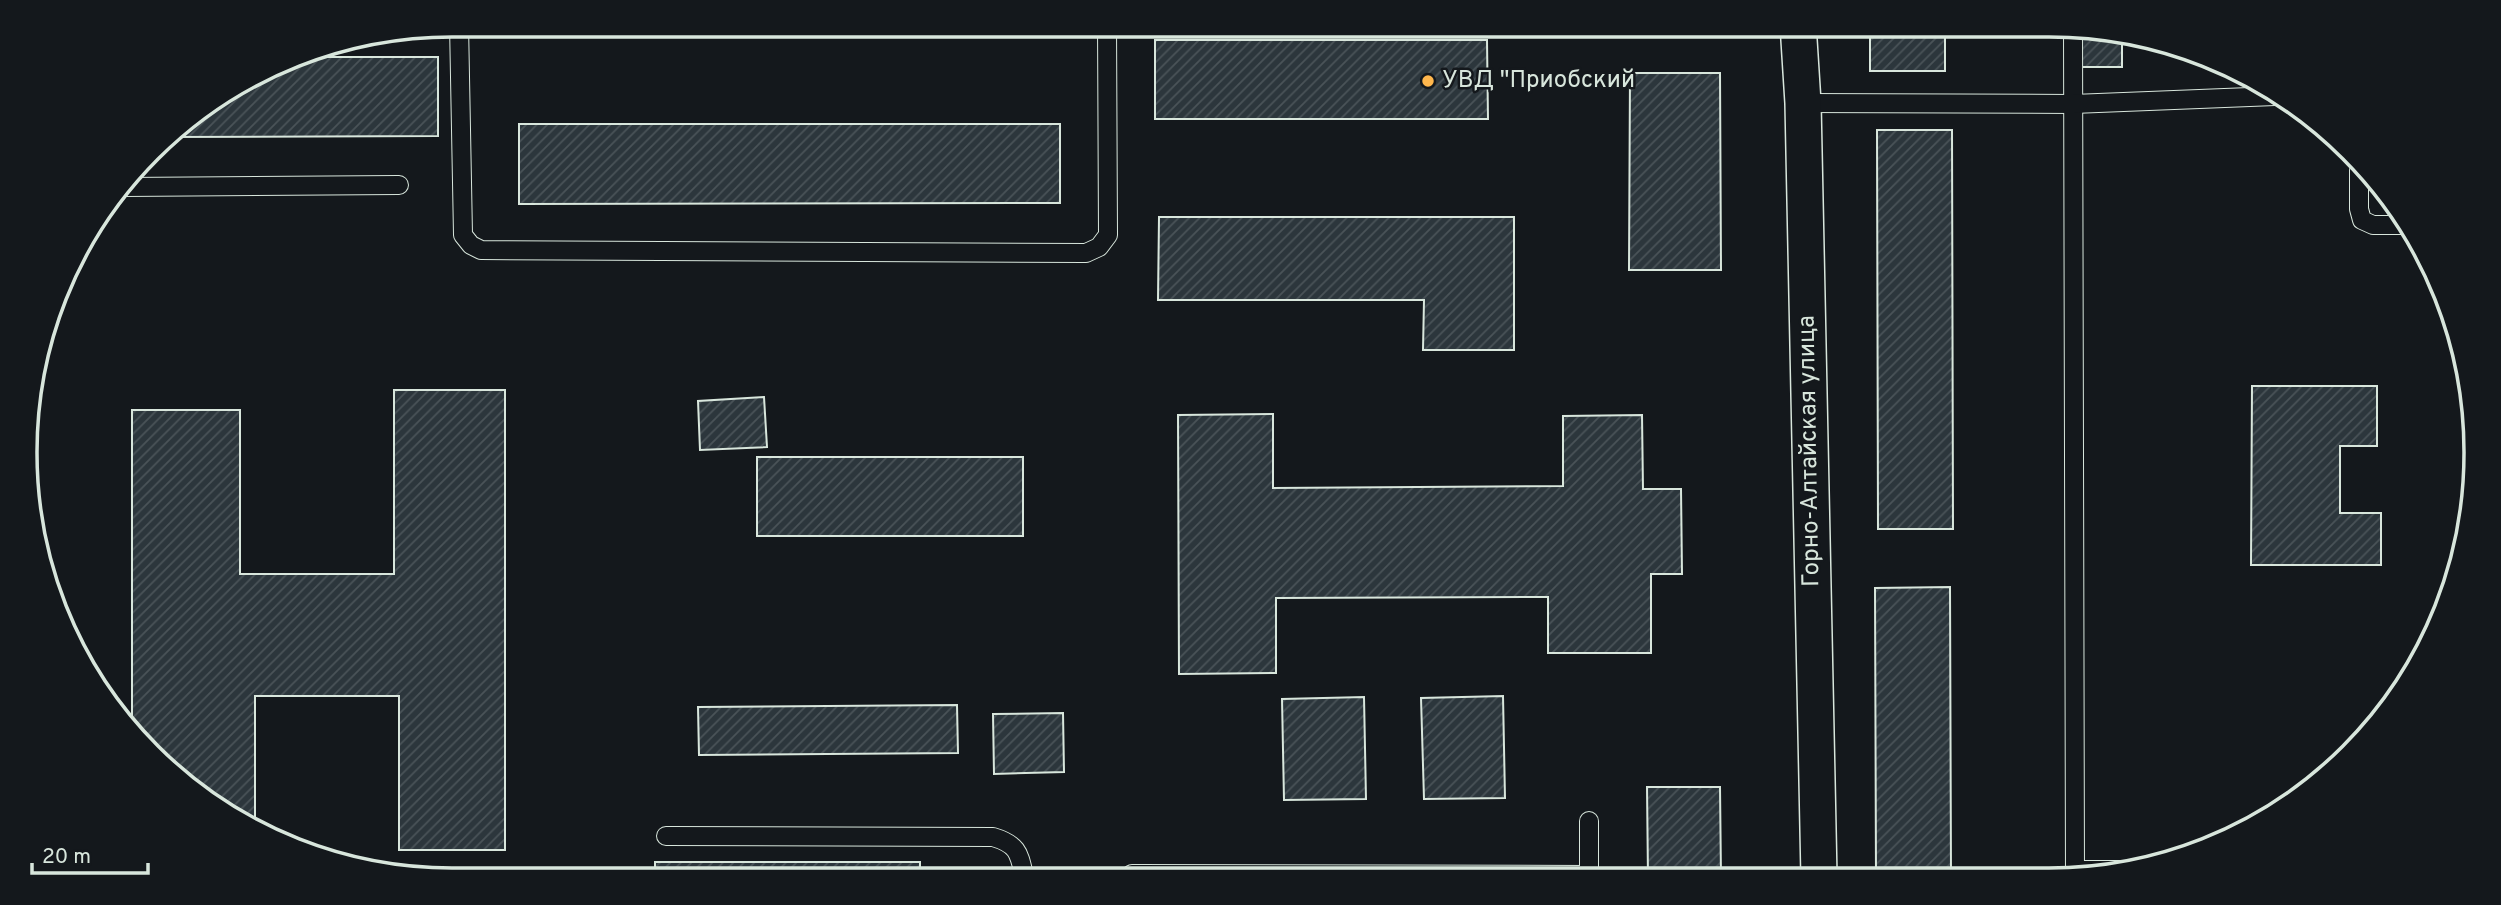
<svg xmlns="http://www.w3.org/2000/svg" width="2501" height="905" font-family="Overpass,sans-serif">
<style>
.building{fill:url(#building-hatch);stroke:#d8e6dc;stroke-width:2}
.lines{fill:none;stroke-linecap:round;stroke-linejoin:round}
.service-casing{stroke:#d8e6dc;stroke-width:20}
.minor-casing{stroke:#d8e6dc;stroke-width:38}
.service{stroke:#14181c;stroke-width:18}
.minor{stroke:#14181c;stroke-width:35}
.poi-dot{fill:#ffb74d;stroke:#14181c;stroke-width:2.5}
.labels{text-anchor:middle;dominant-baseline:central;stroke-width:5;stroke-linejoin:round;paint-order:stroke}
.poi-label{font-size:24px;fill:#d8e6dc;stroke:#14181c;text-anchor:start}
.street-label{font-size:24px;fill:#d8e6dc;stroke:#14181c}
.rim{fill:none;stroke:#d8e6dc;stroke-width:3.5}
</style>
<defs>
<pattern id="building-hatch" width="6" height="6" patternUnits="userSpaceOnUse" patternTransform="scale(1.75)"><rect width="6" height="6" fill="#2c363c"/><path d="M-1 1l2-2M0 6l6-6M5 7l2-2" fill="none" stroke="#4a5358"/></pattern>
</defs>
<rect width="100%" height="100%" fill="#14181c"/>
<!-- building -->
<g class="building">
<rect x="1870" y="24" width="75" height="47"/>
<path d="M2079,30l43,4v33h-42z"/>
<path d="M1155,40h332l1,79h-333z"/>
<path d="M298,57h140v79l-272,1 5,-7z"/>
<path d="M1630,73h90l1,197h-92z"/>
<path d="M519,124h541v79l-541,1z"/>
<path d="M1877,130h75l1,399h-75z"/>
<path d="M1159,217h355v133h-91l1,-50h-266z"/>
<path d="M2252,386h125v60h-37v67h41v52h-130z"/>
<path d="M394,390h111v460h-106v-154h-144v127l-63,-31 -60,-64v-318h108v164h154z"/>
<path d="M764,397l3,50 -67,3 -2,-49z"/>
<path d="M1273,414v74l290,-2v-70l79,-1 1,74h38l1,85h-31v79h-103v-56l-272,1v75l-97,1 -1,-259z"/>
<rect x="757" y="457" width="266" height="79"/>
<path d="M1950,587l1,290h-75l-1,-289z"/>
<path d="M1503,696l2,102 -81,1 -3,-101z"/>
<path d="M1364,697l2,102 -82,1 -2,-101z"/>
<path d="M957,705l1,48 -259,2 -1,-48z"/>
<path d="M1063,713l1,59 -70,2 -1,-60z"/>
<path d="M1647,787h73l1,91h-73z"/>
<path d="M655,862h265v17l-265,1z"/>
</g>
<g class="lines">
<!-- service casing -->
<g class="service-casing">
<g id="service">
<path d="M459,24l4,211 8,10 10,5 605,3 13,-6 9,-12 -1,-211"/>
<path d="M2073,28l2,849"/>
<path d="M1803,103l270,1 202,-8"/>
<path d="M2359,170v39l3,11 11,5h34"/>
<path d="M124,187l275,-2"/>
<path d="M1589,821v54"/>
<path d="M666,836l327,1c27,8 26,18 32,42"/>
<path d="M2075,870h52"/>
<path d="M1125,879l7,-5 457,1v3"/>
</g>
</g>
<!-- minor casing -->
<g class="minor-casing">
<path id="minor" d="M1798,24l5,79 16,774"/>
</g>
<!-- service -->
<use href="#service" class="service"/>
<!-- minor -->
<use href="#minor" class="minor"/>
</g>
<!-- markers -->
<circle class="poi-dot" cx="1428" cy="81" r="7"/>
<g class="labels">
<!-- poi labels -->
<g class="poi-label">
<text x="1442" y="81">УВД "Приобский</text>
</g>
<!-- street labels -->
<g class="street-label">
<text transform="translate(1810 451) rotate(-91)">Горно-Алтайская улица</text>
</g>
</g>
<!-- crop -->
<path d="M0 0H2501V905H0ZM452 37H2049A415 415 0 0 1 2464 452V453A415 415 0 0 1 2049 868H452A415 415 0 0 1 37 453V452A415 415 0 0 1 452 37Z" fill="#14181c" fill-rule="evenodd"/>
<path class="rim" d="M452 37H2049A415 415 0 0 1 2464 452V453A415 415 0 0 1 2049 868H452A415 415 0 0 1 37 453V452A415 415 0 0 1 452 37Z"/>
<!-- scale -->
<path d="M32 863v10h116v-10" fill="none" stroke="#d8e6dc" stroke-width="3.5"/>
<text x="42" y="863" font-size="21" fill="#d8e6dc" stroke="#14181c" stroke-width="5" paint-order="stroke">20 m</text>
</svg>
